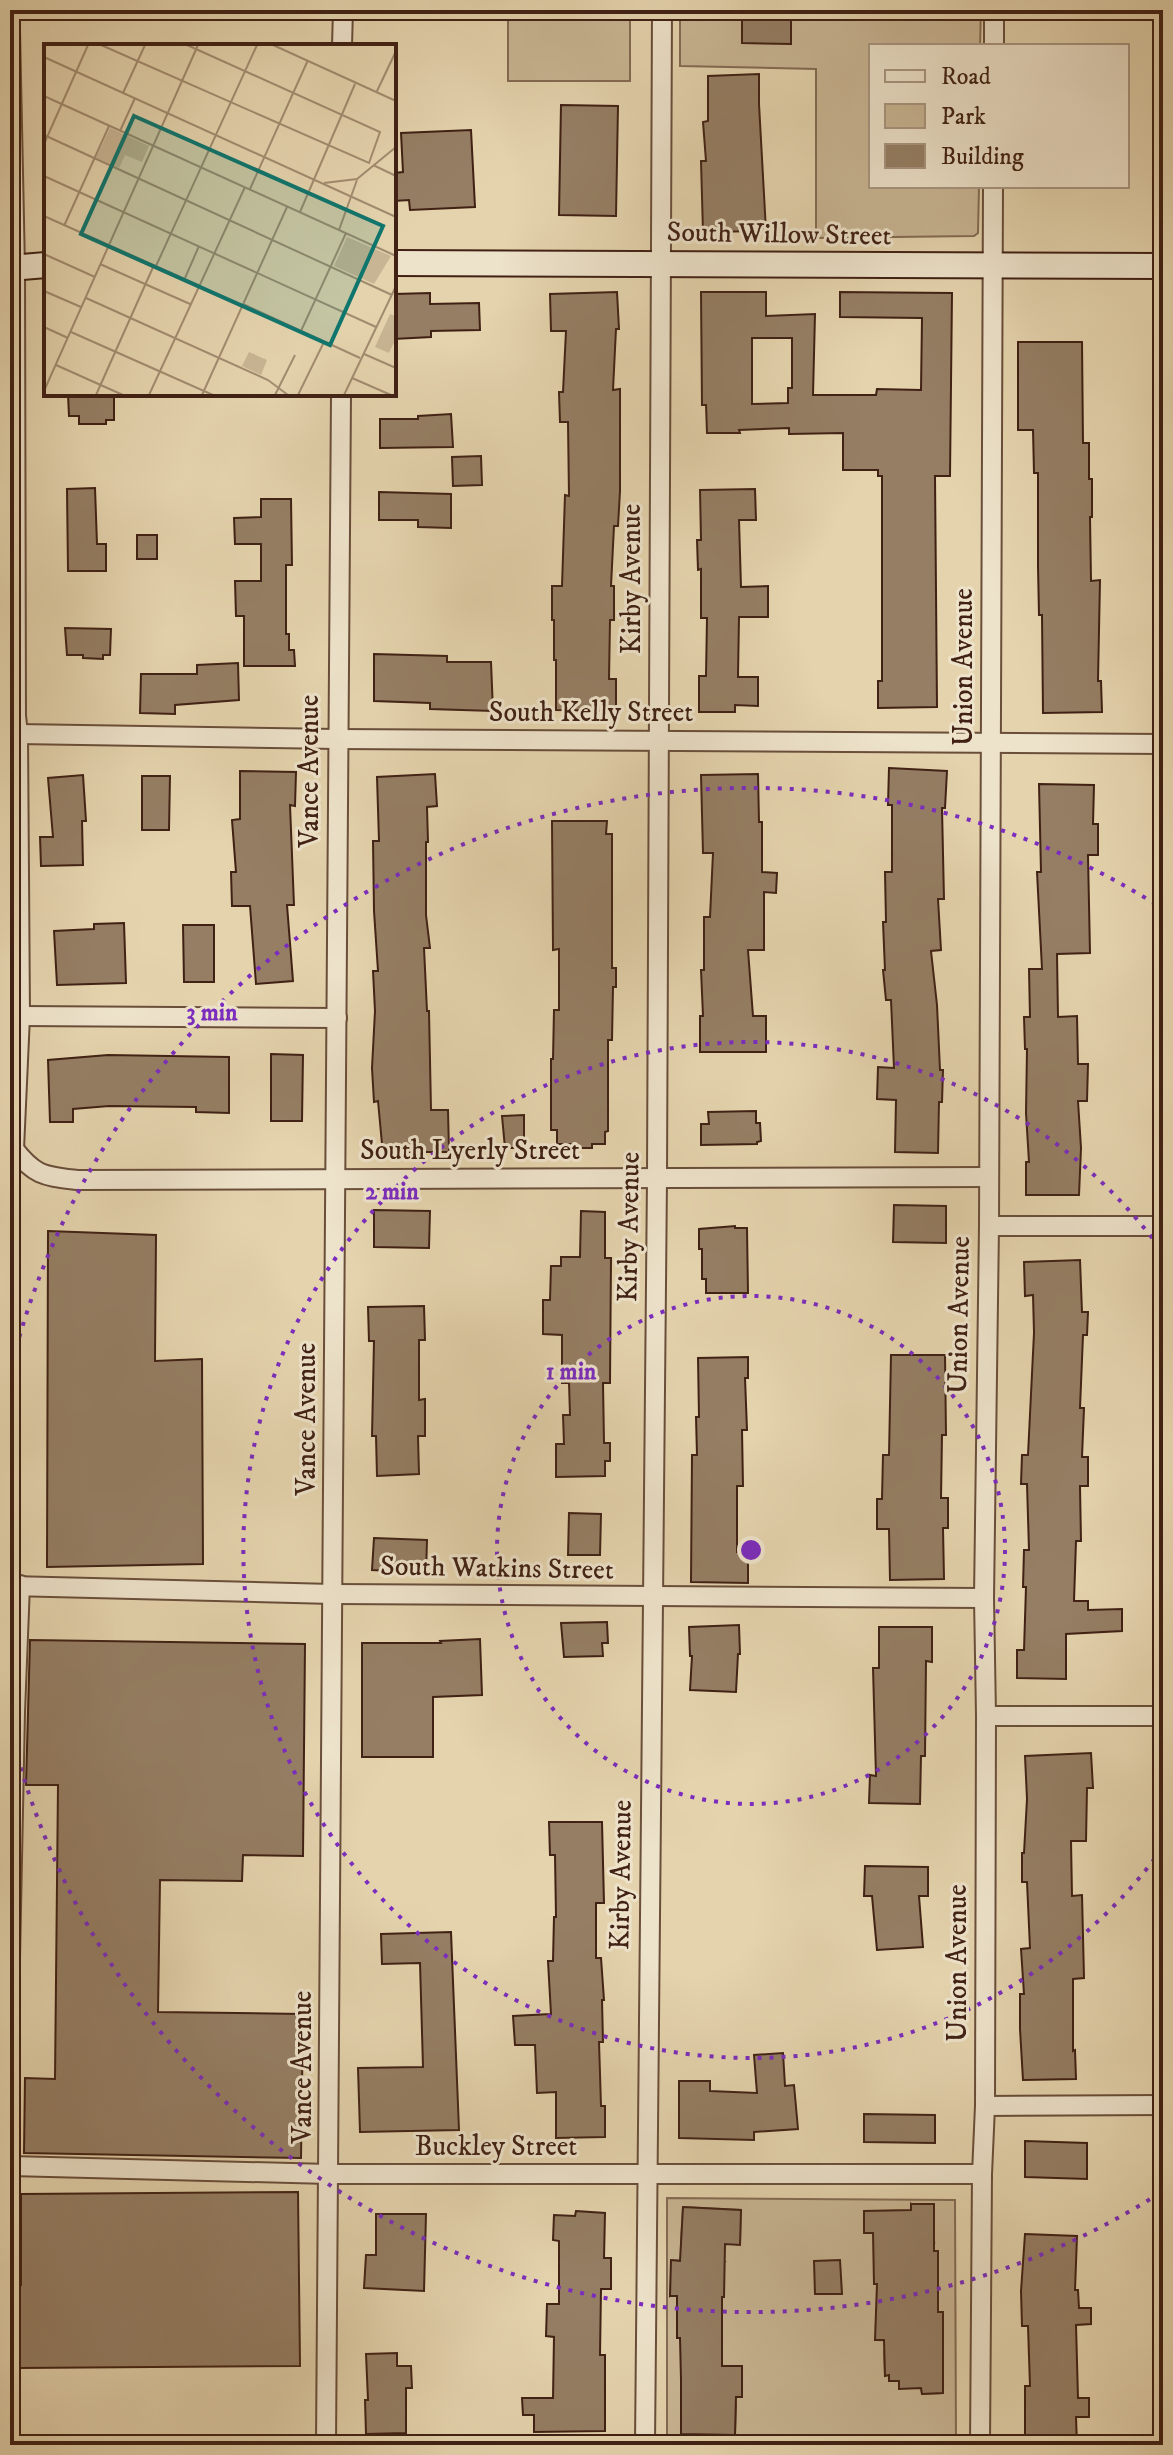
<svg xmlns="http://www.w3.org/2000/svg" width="1173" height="2455" font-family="'IM FELL DW Pica',serif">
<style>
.green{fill:#c8b593;stroke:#846b54;stroke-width:2;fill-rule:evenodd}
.building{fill:#957e64;stroke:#402114;stroke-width:2;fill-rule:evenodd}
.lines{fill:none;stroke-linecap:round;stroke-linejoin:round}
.street-casing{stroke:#694e3a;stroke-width:22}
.secondary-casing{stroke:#402114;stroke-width:28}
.street{stroke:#ede2ca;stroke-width:18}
.secondary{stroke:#ede2ca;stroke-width:24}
.ring{fill:none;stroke:#7b2cbf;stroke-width:4;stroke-dasharray:4 8}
.labels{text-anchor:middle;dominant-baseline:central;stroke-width:6;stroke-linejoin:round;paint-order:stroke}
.street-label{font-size:28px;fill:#402114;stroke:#ede2ca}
.inset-road{fill:none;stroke:#a28c70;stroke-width:2}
.view{fill:#0f766e;fill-opacity:0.15;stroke:#0f766e;stroke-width:4}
.inset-edge{fill:none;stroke:#402114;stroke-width:4}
.centre{fill:#7b2cbf;stroke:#ede2ca;stroke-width:4}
.ring-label{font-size:24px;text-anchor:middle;font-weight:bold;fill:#7b2cbf;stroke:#ede2ca;stroke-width:6;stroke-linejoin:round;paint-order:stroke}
</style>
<rect width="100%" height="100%" fill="#e4d3ad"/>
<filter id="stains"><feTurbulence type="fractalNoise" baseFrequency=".0025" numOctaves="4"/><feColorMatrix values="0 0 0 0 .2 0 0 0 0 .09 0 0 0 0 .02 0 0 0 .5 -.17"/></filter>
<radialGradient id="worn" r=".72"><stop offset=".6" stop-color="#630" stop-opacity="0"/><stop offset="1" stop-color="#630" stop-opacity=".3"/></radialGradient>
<!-- green -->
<g class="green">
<rect x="508" y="10" width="122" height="71"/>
<path d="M680,10h301l-1,36h-109v140h108l-1,47 -4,3 -158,2v-169l-136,-3z"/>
<path d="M667,2198l288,2 1,245h-289zM911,2204l23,38 -59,-9 36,-23zM683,2207l58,3 -1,34 -59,-2zM874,2251l63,33 -63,-1zM672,2260l52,2 -54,34zM677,2306h45v32h-45zM934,2312h9l-1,30 -67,-2zM884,2351h23l35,12 1,30 -21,1 -1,-6 -22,-7h-10v-6h-4zM681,2403l55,1 -1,31 -54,-1z"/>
</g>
<!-- building -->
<g class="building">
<path d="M742,10h28v7h21v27l-49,-1z"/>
<path d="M759,74v30l7,127 -63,1 -2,-71h5l-3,-39 5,-1v-45z"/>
<path d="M561,105l57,1 -2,110 -57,-1z"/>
<path d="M471,130l4,77 -65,3 -1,-10 -15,1v-28l9,-1 -2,-39z"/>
<path d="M617,292l2,37h-3l-3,61 7,-1v102l-2,35h-4l-3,60h3v34h-4l-1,59h7v32l-60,-1v-50h-2v-40h-2v-34h10l3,-91 4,1 -1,-74h-8l-1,-30h4l3,-61h-15l-1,-37z"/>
<path d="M701,292h65v24l49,-2 -2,81h63l1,-6 44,1 1,-72 -82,-1v-25l112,1 -2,183h-15l2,231 -59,1v-27h4v-205h-4v-6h-35v-37l-54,1v-6l-50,2 1,3h-33l-1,-28h-4zM752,338h40v50h-4v15l-36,1z"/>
<path d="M430,293v11l49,-1 1,27 -49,1v6l-37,2v-45z"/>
<path d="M1018,342h64l1,101h6v36h3v38h-2l1,64 9,-1 -2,101h3l1,31 -59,1 -1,-98h-3l-1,-49v-93h-4l-1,-43h-15z"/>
<path d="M68,394h46v26h-8v4h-27v-8h-10z"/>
<path d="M451,414l2,33 -73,1v-29h38v-3z"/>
<path d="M481,456l1,29 -29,1 -1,-29z"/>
<path d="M95,488l2,56h9v27h-38l-1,-82z"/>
<path d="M755,489l1,31h-17l2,67 27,-1v31h-29l-1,60h20v29l-23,-1v7h-36v-36h7l1,-58h-6v-49l-3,1 -1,-30h4l-1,-50z"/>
<path d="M379,492l72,2v34l-33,-1v-7h-39z"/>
<path d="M261,499h30l1,66h-6v69h3v16h5l1,16h-51v-50h-8l-1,-35h26v-37h-26l-1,-26 27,-1z"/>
<rect x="137" y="535" width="20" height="24"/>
<path d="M65,628l46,1 -1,26h-7v4l-20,-1v-3h-16z"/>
<path d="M374,654l73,2v6h44l2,49 -63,-2v-6l-56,-2z"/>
<path d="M238,663l1,37 -64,5v9l-35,-1 1,-39h56v-9z"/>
<path d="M889,768l58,3 -2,37h-3l2,91h-6l3,51 -10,1 6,54 3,65h3l-1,32h-3l-1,51 -43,-1 1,-52 -19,-1 1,-32 16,1 -3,-68h-5l-3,-30h2l-2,-48h3l-1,-50h7v-67h-4z"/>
<path d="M240,771l56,1 -1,34 -5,-1 4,100h-7l6,76 -37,3 -6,-78h-18l-1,-34h5l-4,-52 8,-1z"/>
<path d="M435,774l2,32 -10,1 1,35h-2v73l4,33h-6l3,63h2l2,99h17l1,42h-63l-4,-8 -4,-43 -4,1 -2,-34 3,-57 -2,-40h5l-4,-60 -1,-70h6l-2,-64z"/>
<path d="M758,774l1,48h3v50l15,1 -1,20 -12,-1v58h-16l5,66h13v36h-66v-36h3l-2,-46h3v-53h6l3,-64h-10l-2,-78z"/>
<path d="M83,775l3,46h-4l1,44 -42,1 -1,-29h13l-5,-59z"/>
<path d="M142,776h28l-1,54h-27z"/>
<path d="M1039,784l55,1 -1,39h5v31h-10l2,98 -33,1 1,63 19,-1 1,48h10l-1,37h-9l3,47 -2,47h-53v-33h3l-3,-49 1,-64h-2l-1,-32h6l-1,-48h13l-5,-97h4z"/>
<path d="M552,821h55l-1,13h6v134h4v19h-3l-1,53h-4v91l-3,1v12h-13v4h-17l-1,-4h-17v-14h-6v-71h2l1,-49h5v-61l-6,1z"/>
<path d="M124,923l2,60 -69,2 -3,-54 40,-2v-5z"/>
<path d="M183,925h31v57h-30z"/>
<path d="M271,1054l32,1 -1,66h-31z"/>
<path d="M108,1055l121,2v56l-33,-1v-5l-87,-1 -36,3v13h-23l-2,-62z"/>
<path d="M756,1111v12h4l1,18 -4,1v2l-56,1v-21h8l-1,-12z"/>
<path d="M524,1115v33h-19l-3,-32z"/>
<path d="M894,1205l52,1v37l-53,-1z"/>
<path d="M374,1210l56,1 -1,37 -55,-1z"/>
<path d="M581,1211l24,1v46h6l-1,125h-7l1,60h6v18h-5v15l-49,1v-33h8l-1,-29h7l-1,-32h-7v-48l-19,-1v-34h7l1,-34h10v-9h19z"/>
<path d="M735,1226v2h12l1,65h-42v-14h-4v-30h-3v-20z"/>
<path d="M48,1231l108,4 -1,126 47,-2 1,205 -156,3z"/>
<path d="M1080,1260l2,52h6l-1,23h-4l-3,73h4l-2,49h6v29h-8l1,55h-5l-2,60h14v9l34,-1v22l-56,3v45l-49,-1v-28h7l2,-63h-3l1,-37h5l-2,-66h-6l1,-29h6l6,-122 -1,-38 -8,1 -1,-34z"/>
<path d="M424,1306l1,34h-6v60l6,-1v37h-7l1,38 -42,2 -1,-40h-4l2,-95h-5l-1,-34z"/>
<path d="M891,1355h54l1,80h-4l-1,63h7v30h-5l1,51 -54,1 -1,-51h-12v-30h5l1,-44h6z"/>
<path d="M748,1357v21h-3l2,52h-5l1,56h-6v66h11v31l-57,-1 1,-127h5l-1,-38h3l-1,-59z"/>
<path d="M569,1513l32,1 -1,41h-32z"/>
<path d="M374,1538l53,2 -1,33 -54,-3z"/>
<path d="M607,1622l1,21h-6l1,13 -39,1 -3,-34z"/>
<path d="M739,1625l1,29h-2l-2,38 -46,-2 2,-34h-2l-1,-29z"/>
<path d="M879,1627h53v35l-6,-1 -1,95h-4l-1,48 -51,-1 1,-28 6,1 -3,-108h6z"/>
<path d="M480,1639l2,56 -49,2v60h-71v-114h79l-1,-2z"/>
<path d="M30,1640l275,4 -2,212 -60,-1 -1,26 -82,-1 -2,132 145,2 -2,144 -277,-5 1,-75 30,1 3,-294h-32z"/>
<path d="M1091,1753l2,35h-6l-1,53h-15l1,55 10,-1 2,83 -11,1v72l2,-1 1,29 -53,1 -3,-51v-35h4l-3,-45 9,-1 -3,-66h-5v-29h2l3,-54 -2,-43z"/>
<path d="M549,1822h53l2,81h-8v55h5l3,42h-2l1,42h-4l2,64h4v31l-49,1v-46l-19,1 -2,-48h-20l-2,-29 38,-2 -3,-53h5l1,-44h2l-1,-62h-5z"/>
<path d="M865,1866l63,1v29h-9l4,51 -46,3 -5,-54h-8z"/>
<path d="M451,1932l8,198 -99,2 -2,-64 65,-1 -3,-104 -38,1 -1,-30z"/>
<path d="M783,2053l2,33 9,-1 4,44 -44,3v8l-75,-2v-57h31v10l47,2 -3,-38z"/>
<path d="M864,2114l71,1v28l-71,-1z"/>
<path d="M1025,2141l62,2v36l-62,-2z"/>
<path d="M298,2192l2,174 -282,2v-83h3v-91z"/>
<path d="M911,2204h23v47h4v61h5v81l-21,1 -1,-6 -22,1v-8h-10v-6l-4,1 -1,-36h-9l2,-56h-3l-1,-51h-9v-22l47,-1z"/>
<path d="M683,2207l58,3 -1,35 -15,-1 -1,53h-2v69h20v31h-6l-1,38 -54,-1v-55l-1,-41h-3v-42h-7l1,-36 9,1z"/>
<path d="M576,2211l29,2 -1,45h7v31h-10l-1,66h5v76l-71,1v-17h-11l-1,-17h31l1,-61 -8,-1 1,-32h12v-63l-6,-1 1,-25 21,1z"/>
<path d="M376,2214h50l-2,77 -60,-3 2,-33h10z"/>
<path d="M1025,2234l52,2 -2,54h3l1,18h12v16l-15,1 2,73h11v19h-13l1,28h-52v-59h5l-2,-60h-6l-1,-35z"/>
<path d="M840,2260l2,34h-27l-1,-33z"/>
<path d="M397,2353v13h14l1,22h-6v45l-40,1 -1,-34h3l-2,-46z"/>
</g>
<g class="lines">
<!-- street casing -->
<g class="street-casing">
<g id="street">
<path d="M10,30l5,238 1,448 2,18 2,282 -6,133"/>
<path d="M342,46l1,-36"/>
<path d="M994,46v-36"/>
<path d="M18,734l319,5 826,5"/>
<path d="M20,1016l317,2"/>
<path d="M10,1149h4c21,27 30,27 63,31l912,-3"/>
<path d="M989,1226h174"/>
<path d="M10,1586l323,8 651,4"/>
<path d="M986,1716h177"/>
<path d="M10,1958l5,-246 5,-127"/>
<path d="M985,2106l178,-1"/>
<path d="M10,2166l319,8h653"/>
<path d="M326,2445l15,-2051"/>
<path d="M645,2445l12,-1267 5,-1168"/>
<path d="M980,2445l2,-271 3,-68 1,-390 -2,-118 5,-372 4,-1040"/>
</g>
</g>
<!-- secondary casing -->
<g class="secondary-casing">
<g id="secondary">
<path d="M394,263l769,3"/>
<path d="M10,268l36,-3"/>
</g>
</g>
<!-- street -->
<use href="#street" class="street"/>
<!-- secondary -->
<use href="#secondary" class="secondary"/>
</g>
<!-- distance rings -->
<g class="ring">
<circle cx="751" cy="1550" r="254"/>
<path d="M1162 1849A508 508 0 1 1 1162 1251"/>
<path d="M1160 2193A762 762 0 0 1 10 1728M10 1372A762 762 0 0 1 1160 907"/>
</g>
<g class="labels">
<!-- street labels -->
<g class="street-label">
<text transform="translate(779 234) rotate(1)">South Willow Street</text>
<text transform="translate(631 579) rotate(-90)">Kirby Avenue</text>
<text transform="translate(963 667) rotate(-90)">Union Avenue</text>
<text x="591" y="712">South Kelly Street</text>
<text transform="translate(309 771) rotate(-90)">Vance Avenue</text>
<text x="470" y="1150">South Lyerly Street</text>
<text transform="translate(629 1227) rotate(-89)">Kirby Avenue</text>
<text transform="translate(959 1315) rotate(-89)">Union Avenue</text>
<text transform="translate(306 1419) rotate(-90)">Vance Avenue</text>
<text transform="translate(497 1568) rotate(1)">South Watkins Street</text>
<text transform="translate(621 1875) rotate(-89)">Kirby Avenue</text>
<text transform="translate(957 1963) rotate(-90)">Union Avenue</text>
<text transform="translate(302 2067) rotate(-90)">Vance Avenue</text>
<text x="496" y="2146">Buckley Street</text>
</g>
</g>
<!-- overview -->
<g transform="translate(44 44)">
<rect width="352" height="352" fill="#e4d3ad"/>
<path d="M66,84l39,18 -7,16 -17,-7 -6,13 -23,-10zM303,193l44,19 -17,28 -40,-18zM346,270l6,2v22l-7,15 -14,-6zM205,308l18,8 -6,15 -19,-9z" fill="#c8b593"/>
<path class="inset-road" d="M57,1l268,118 11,-31 -193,-87M229,1l123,56M0,13l352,160M333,47l19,-40M79,49l22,-48M0,52l352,160M76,87l15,-33M0,91l348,160M0,100l44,-99M329,121l23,11M0,132l332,151M280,139l33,-4 39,-32M206,145l58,-129M256,168l55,-128M0,172l154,69M20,182l45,-100M295,186l18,-50M0,210l51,23M56,220l90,40M112,222l101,-221M141,234l14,-32M0,247l37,16M42,254l182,82 20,15M199,260l117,54M0,283l24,11M257,287l45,-98M27,288l142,63M320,310l32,14M12,321l67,30M308,334l39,17M0,347l154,-346M52,351l58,-130M105,351l96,-208M158,351l85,-188M231,351l20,-40M254,351l26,-53M300,351l52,-109"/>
<path class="view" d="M90,72l249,110 -53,119 -249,-111z"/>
<rect width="352" height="352" class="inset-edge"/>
</g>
<circle cx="751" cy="1550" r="12" class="centre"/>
<g class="ring-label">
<text x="212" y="1020">3 min</text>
<text x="392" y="1199">2 min</text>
<text x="571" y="1379">1 min</text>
</g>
<!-- margin -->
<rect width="1173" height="2455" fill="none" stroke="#e4d3ad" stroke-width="40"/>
<rect x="12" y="12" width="1149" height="2431" fill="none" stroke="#402114" stroke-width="4"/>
<rect x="20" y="20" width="1133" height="2415" fill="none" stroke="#402114" stroke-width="2"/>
<!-- legend -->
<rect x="869" y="44" width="260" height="144" fill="#ede2ca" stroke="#a89581" stroke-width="2"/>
<rect x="885" y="70" width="40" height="12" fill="#ede2ca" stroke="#a89581" stroke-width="2"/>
<text x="941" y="84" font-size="24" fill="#402114">Road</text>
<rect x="885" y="104" width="40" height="24" fill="#c8b593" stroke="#a89581" stroke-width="2"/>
<text x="941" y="124" font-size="24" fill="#402114">Park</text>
<rect x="885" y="144" width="40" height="24" fill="#957e64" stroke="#a89581" stroke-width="2"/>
<text x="941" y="164" font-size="24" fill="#402114">Building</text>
<rect width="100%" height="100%" filter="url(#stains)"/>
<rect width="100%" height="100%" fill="url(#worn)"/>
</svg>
